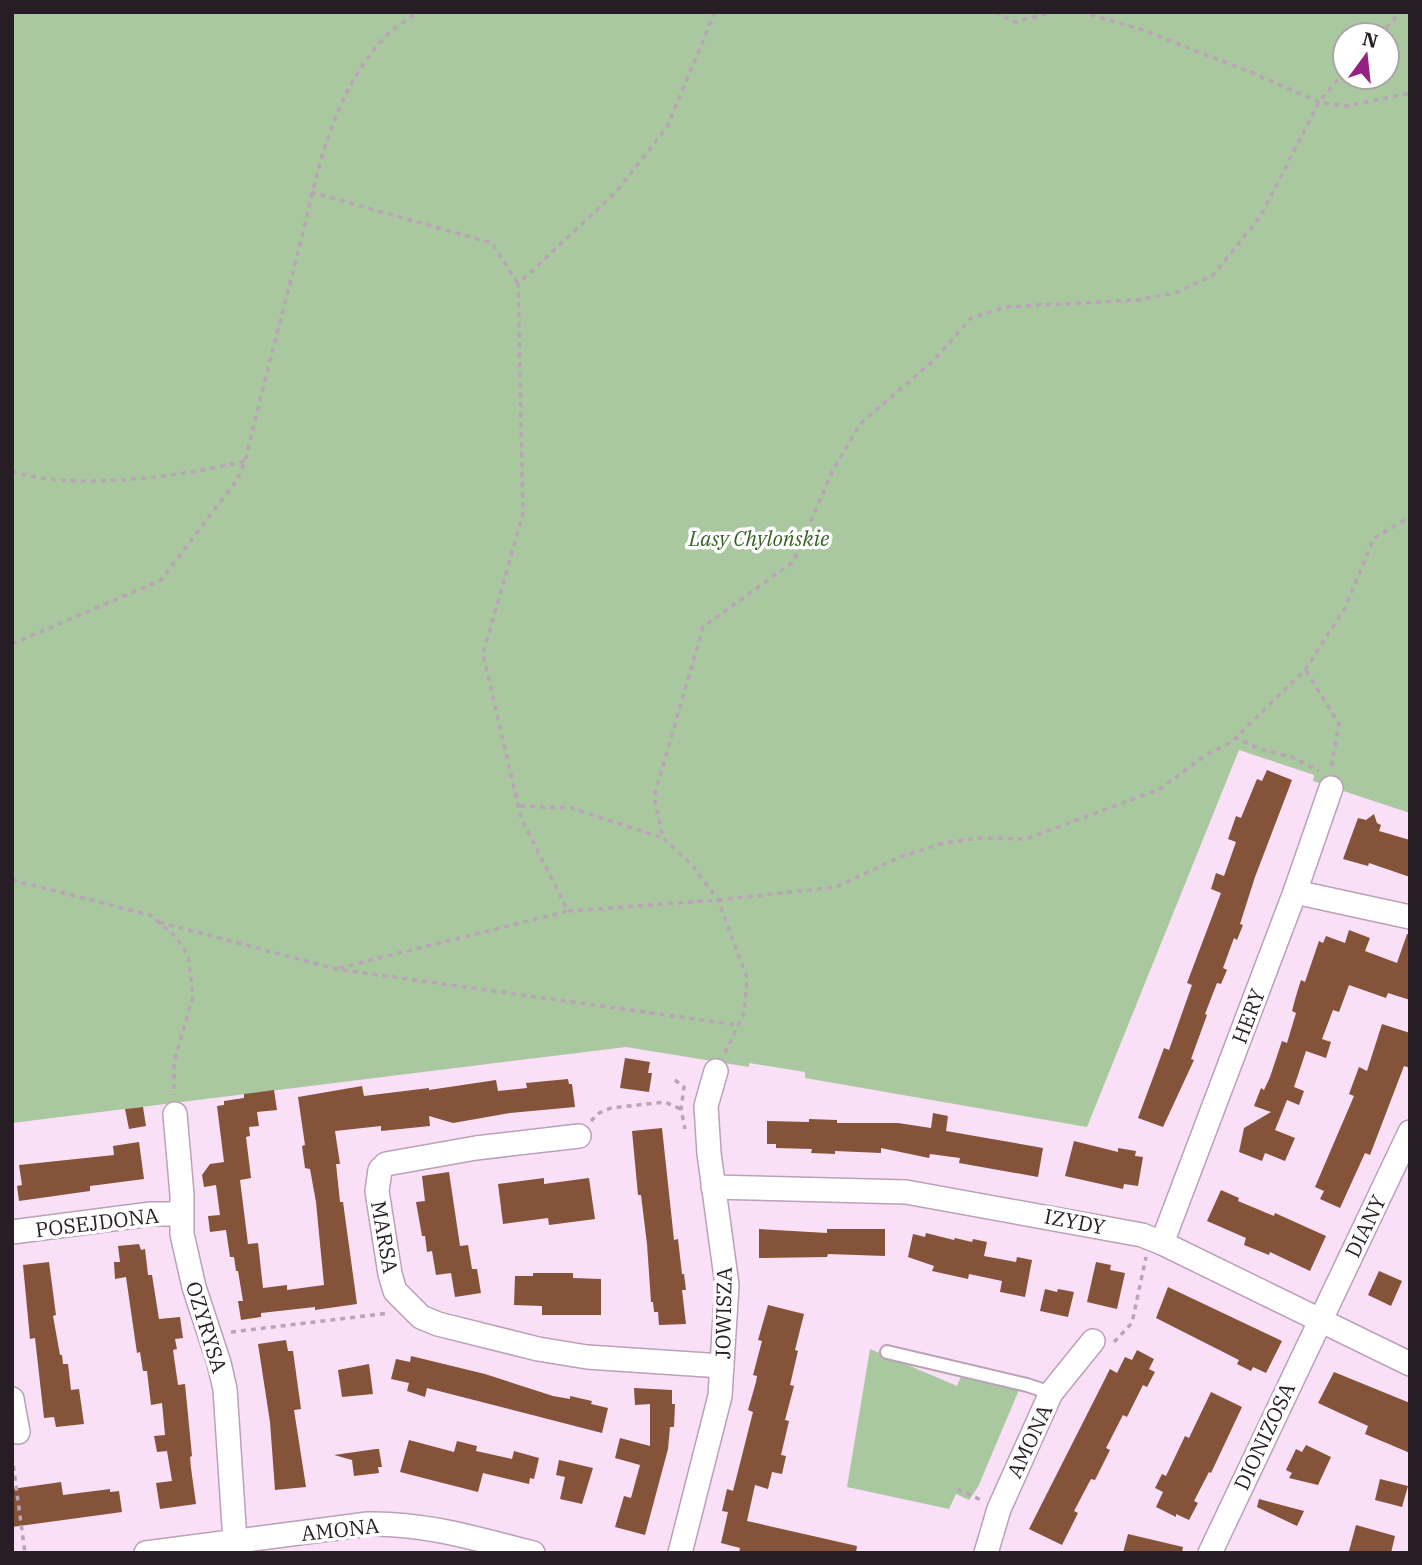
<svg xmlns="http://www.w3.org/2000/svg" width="1422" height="1565" font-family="'IBM Plex Serif',serif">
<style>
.green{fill:#aac8a0;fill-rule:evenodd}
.building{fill:#85523a}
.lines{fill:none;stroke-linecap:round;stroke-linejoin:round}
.service-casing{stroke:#baa1b7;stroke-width:16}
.minor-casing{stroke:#baa1b7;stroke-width:26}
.path{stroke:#b9a4b6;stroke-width:3.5;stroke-dasharray:5 5;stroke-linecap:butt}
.service{stroke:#fff;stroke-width:12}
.minor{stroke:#fff;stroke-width:23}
.labels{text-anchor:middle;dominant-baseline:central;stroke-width:7;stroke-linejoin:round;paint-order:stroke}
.park-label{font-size:21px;font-style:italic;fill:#366323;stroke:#fff}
.street-label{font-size:21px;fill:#271d25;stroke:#fff}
</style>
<rect width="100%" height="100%" fill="#fae0f7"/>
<!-- green -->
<g class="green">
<path d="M12,12h1398v801l-97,-32 1,-6 -75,-25 -152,377 -282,-49v-6l-56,-9v4l-123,-20 -614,76zM1345,35h42v42h-42z"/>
<path d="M870,1349l87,37 4,-10 58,14 -41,97 -9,13 -13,-6 -7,15 -102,-22z"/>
</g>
<!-- building -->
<g class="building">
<path d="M1267,770l25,10 -37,97 -15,47 3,1 -6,15 -3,-2 -11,30 4,2 -6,14 -4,-1 -12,31 2,1 -16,44 3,1 -31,67 -25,-9 26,-70 5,2 23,-65 -5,-2 34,-90 -10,-4 5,-16 8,3 12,-34 -8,-3 8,-23 5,2 16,-39 5,2z"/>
<path d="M1374,814l3,9 4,2 -2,6 31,9v37l-41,-14 -1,3 -25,-7 15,-41 8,2z"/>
<path d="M1349,930l21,8 -5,13 32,12 10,-29h3v66l-22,-7 -2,5 -37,-13 -10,27 -6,-2 -11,29 9,3 -5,16 -20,-7 -12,36 10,4 -5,14 -12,-5 -12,30 20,8 -10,23 -20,-8 -3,8 -23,-9 5,-24 27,-16 -17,-6 7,-18 3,2 6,-13 12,-36 5,2 9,-30 -4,-2 4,-15 5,-16 4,2 14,-41 4,2 3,-7 19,7z"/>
<path d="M1382,1024l28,9v35l-6,-2 -34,89 -5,-2 -25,55 -20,-9 4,-8 -9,-4 39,-91 -5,-2 10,-27 8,4z"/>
<path d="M625,1058l25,4 -2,11h4l-3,19 -29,-4z"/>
<path d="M568,1079l1,5h3l3,23 -65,6 -57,10 -24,-7 1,10 -49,5v-5l-46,5 5,33h-4l4,38h3l14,102 -42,6v-3l-54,6v4l-20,3 -3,-19h5l-5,-30h-2l-2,-14h-4l-4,-27 -16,2 -2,-16 12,-1 -4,-30 -12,2 -2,-12 8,-11 14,-2 -7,-56 7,-1v-4l20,-3v-4l30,-4 3,20 -20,2 2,14 -10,1 1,9 -4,1 5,41 -11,2 8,64 10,-1 5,45 24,-3v5l37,-5 -8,-83 -6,-33 -5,-1 -3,-22 3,-1 -7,-48 64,-11 2,10 65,-8v2l67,-10 2,11 29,-3 -1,-5z"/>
<path d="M143,1107l3,19 -17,3 -4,-20z"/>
<path d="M933,1113l15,3 -2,15 97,17 -5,29 -79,-14 1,-5 -30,-4 -1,4 -48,-10v5l-46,-2v3l-24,-1 1,-4 -36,-1v-4h-9v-23l42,1v-3l28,1v3h61l33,5z"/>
<path d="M662,1128l12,112 4,-1 4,35h2l2,16h-4l4,34 -27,1 -1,-13h-4l-1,-10h-2l-4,-58 -6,-49h-3l-6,-64z"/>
<path d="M1074,1141l44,11v-4l18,3 -1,5 8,1 -5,29 -14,-2 -1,5 -58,-13z"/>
<path d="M139,1142l5,37 -46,6 -8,1v5l-71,10 -2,-15 5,-1 -3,-20 95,-10 -1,-9z"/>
<path d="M449,1172l11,74 8,-1 4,24h5l4,24 -26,4 -4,-24 -15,2 -4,-24 -5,1 -2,-16h-3l-6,-34 9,-1 -3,-25z"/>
<path d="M544,1178v6l45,-6 6,41 -46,6 -1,-7 -45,6 -5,-40z"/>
<path d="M1221,1190l18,8 -1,3 36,15 1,-3 51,23 -16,35 -40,-19 -1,3 -25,-10 2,-7 -39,-17z"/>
<path d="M759,1229l68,4v-4h58v27l-57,-2 -1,3 -68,1z"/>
<path d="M926,1233l28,7 1,-2 17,4 1,-3 14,3 -3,14 32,6 1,-5 15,3 -7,37 -25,-5 2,-11 -33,-7 -1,5 -36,-8 2,-5 -26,-9 5,-23 12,3z"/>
<path d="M139,1244l2,6 4,-1 3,26h4l7,44 21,-2 3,21 -8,1 2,10 -4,1 5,35 7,-1 7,72 -2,1 1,11 5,36 -36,5 -4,-26 16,-2 -5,-30 -10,1 -3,-16 11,-1 -3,-32 -11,2 -4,-34h-4l-3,-19 -3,1 -11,-76 -11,2 -1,-17h6l-2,-16z"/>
<path d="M49,1262l7,53 -3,1 7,39h2l1,9h5l3,26 8,-1 5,35 -28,3 -2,-10 -10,1 -9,-80 -5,1 -7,-74z"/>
<path d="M1096,1262l15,3 -1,5 15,3 -8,36 -30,-7z"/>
<path d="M1379,1271l23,10 -11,25 -23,-11z"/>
<path d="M533,1273h40v5l28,1v36h-59v-9l-28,-1 1,-29h18z"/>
<path d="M1168,1287l114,54 -16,32 -13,-6 -2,4 -14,-7 2,-4 -83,-42z"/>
<path d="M1045,1289l12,3 1,-3 16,3 -6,25 -28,-6z"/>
<path d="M768,1305l36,9 -9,36 3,1 -8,34 4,1 -9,34 4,1 -8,34 5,1 -4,18 -10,-2 -4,17 -13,-4 -8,36 110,25 -1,7h-117l1,-5 -19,-5 7,-31 -6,-1 5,-22 6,2 20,-79 -5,-2 8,-28 1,-6 -4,-1 9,-34 -4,-1z"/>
<path d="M286,1340l2,11h5l8,58 -7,1 12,77 -31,3 -5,-68 -12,-78z"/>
<path d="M1137,1350l17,9 -5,10 6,3 -8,15 -4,-2 -16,32 -4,-2 -17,33 4,2 -15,30 -4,-1 -17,32 4,2 -16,32 -33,-16 81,-160 7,4 8,-16 7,3z"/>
<path d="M411,1356l74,18 68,22 17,3v-3l22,5 -1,3 17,4 -6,25 -175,-45 -2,9 -18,-6 2,-8 -18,-4 5,-20 14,3z"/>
<path d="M369,1364l4,30 -31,3 -4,-27z"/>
<path d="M1334,1372l76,31v50l-45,-19 3,-8 -50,-23z"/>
<path d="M634,1388l38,2v14h3l-1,23h-4l-2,22 -23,86 -30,-8 9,-31 7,2 9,-33 -25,-7 5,-20 30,8v-42l-15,1z"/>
<path d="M1211,1392l31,15 -31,66 -2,-1 -15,29 4,2 -9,17 -13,-6v3l-20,-10 7,-15 -8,-4 7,-14 4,2 19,-40 4,2z"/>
<path d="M409,1440l45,12 3,-11 20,5 -1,5 36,8 2,-8 25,7 -5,21 -4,-1 -1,6 -46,-11 -5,19 -78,-20z"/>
<path d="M1306,1445l25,12 -13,28 -29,-7 3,-5 -6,-3 10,-21 6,3z"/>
<path d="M376,1449h3l3,18h-4l1,6 -25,3 -2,-16 -18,-5z"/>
<path d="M559,1460l34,8 -11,36 -22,-5 5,-22 -9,-2z"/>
<path d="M1380,1479l28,7 -6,21 -27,-7z"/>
<path d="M61,1482l2,13 47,-6v3l9,-1 3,21 -110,15v-38z"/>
<path d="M1259,1499l45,12 -7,15 -40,-19z"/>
<path d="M1356,1525l39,11 -4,17 -42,-2z"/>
<path d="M1128,1534l55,13 -1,6h-59z"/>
</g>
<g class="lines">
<!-- service casing -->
<g class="service-casing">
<path id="service" d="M887,1352l140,33 24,8"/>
</g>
<!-- minor casing -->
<g class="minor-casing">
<g id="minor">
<path d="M1295,892l115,25"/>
<path d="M175,1114l7,81v39l12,53 25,76 6,26 10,152"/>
<path d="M579,1136l-103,12 -90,16 -6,6 -3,21 13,83 5,17 26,26 17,7 100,25 49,8 135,9"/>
<path d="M713,1187l193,5 236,43 20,8 248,121"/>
<path d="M12,1232l139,-18h30"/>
<path d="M1162,1243l133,-351 36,-104"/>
<path d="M12,1399l6,33"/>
<path d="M146,1553l222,-29c57,-1 110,15 165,29"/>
<path d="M680,1553l40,-157 7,-111 -18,-132 -3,-47 10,-35"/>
<path d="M986,1553l13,-44 52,-116 42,-52"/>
<path d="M1210,1553l200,-421"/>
</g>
</g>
<!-- path -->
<g class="path">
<path d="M715,12l-48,115 -51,65 -98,92 5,230 -40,140 38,164 47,93 150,-11 118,-13 64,-30 43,-14 37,-5 46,1 134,-50 46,-34 25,-13 74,-72 40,-62 29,-70 36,-21"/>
<path d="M995,12l20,10 38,-10"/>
<path d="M1081,12l62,18 112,44 64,28 27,4 64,-13"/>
<path d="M1379,35l22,-23"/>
<path d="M311,192l181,51 26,41"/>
<path d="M12,471c58,21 173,5 233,-10"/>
<path d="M12,644l149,-64 76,-100 8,-19c16,-66 33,-132 50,-197 21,-79 31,-163 89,-226 9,-10 23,-18 34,-26"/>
<path d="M1306,671l33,53 -8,44"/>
<path d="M1234,737l26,12 32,8 27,14"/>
<path d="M520,806l51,2 92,30"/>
<path d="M12,880l138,35 25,21 13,19 5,41 -19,66v33"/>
<path d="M159,922l177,47 402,56"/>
<path d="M339,968l229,-57"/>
<path d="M725,1053l19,-40 3,-35 -29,-78 -25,-34 -30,-28 -9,-41 49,-170 90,-65 40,-92 27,-46 75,-65 36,-41 34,-11 132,-7 38,-7 38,-18 47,-58 59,-115 26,-31"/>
<path d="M675,1080l9,7 -3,22 4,20"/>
<path d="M591,1121l8,-8 12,-5 54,-6 16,7"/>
<path d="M231,1332l159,-19"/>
<path d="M1114,1342l18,-19 14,-66"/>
<path d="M12,1456l13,97"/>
<path d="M957,1489l24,11"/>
</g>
<!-- service -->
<use href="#service" class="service"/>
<!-- minor -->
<use href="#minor" class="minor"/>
</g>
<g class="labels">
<!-- park labels -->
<g class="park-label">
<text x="759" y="538">Lasy Chylońskie</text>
</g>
<!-- street labels -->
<g class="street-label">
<text transform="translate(1248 1016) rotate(-69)">HERY</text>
<text transform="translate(1075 1221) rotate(11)">IZYDY</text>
<text transform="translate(97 1222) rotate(-7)">POSEJDONA</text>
<text transform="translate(1365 1226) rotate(-64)">DIANY</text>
<text transform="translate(385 1237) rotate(80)">MARSA</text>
<text transform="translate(723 1313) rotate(-89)">JOWISZA</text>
<text transform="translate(207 1327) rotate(73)">OZYRYSA</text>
<text transform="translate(1264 1436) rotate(-65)">DIONIZOSA</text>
<text transform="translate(1029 1441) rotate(-65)">AMONA</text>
<text transform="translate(340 1529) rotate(-6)">AMONA</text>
</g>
</g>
<!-- border -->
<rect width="1422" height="1565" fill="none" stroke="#271d25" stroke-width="28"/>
<!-- north arrow -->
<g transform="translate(1366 56) rotate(15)"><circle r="33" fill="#ffffff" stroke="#a9a5a8" stroke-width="2"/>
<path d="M0-5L12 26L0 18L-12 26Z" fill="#942383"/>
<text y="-10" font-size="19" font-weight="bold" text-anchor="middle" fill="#271d25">N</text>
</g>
</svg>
